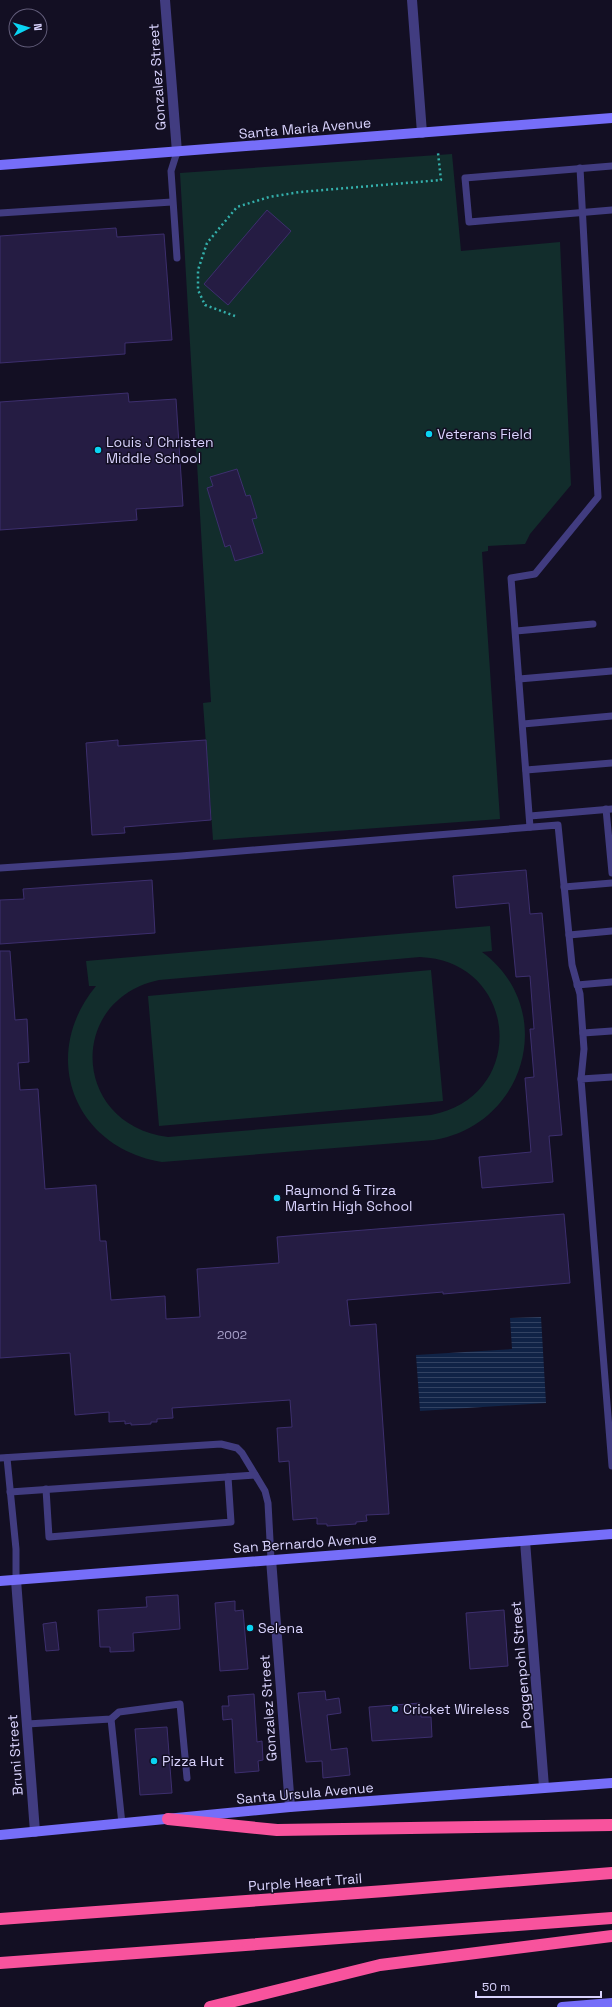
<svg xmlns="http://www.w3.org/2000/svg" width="612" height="2007" font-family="'Space Grotesk',sans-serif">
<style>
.green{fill:#122d2c;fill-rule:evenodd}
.water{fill:url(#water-rules)}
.building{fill:#251c43;stroke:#3d2f6e}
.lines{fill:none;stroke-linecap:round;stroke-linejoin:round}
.path{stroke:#34b0ac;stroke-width:2.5;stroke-dasharray:2 3;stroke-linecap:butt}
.lane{stroke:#413c80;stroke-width:7}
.street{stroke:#413c80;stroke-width:10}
.secondary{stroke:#766ef9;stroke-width:10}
.highway{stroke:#f8539d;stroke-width:12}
.poi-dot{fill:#0ad4f2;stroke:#130f23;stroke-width:1.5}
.labels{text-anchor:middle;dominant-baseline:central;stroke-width:3;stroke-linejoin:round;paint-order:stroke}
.number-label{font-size:12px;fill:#aca5ce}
.street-label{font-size:14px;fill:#d9d3fd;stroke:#130f23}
.poi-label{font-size:14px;fill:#d9d3fd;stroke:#130f23;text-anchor:start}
</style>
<defs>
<pattern id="water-rules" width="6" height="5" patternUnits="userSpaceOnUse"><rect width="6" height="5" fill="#102346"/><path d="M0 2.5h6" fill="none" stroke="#324262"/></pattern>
</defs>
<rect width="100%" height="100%" fill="#130f23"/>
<!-- green -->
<g class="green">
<path d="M452,154l9,97 99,-9 11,243 -41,49 -5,10 -37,2v5l-6,1 18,267 -287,21 -10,-137 8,-1 -31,-529z"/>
<path d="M490,926l2,25 -10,1c77,57 44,173 -48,188l-272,22c-89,-15 -123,-107 -66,-176h-7l-3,-25zM420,957c99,4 109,140 11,158l-263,22c-96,-12 -102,-137 -9,-157z"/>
<path d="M431,970l12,131 -284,25 -11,-130z"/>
</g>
<!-- water -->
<path class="water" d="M541,1317l5,86 -126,8 -4,-56 96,-6 -2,-31z"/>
<!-- building -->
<g class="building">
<path d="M267,210l24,21 -63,74 -24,-21z"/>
<path d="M116,228l1,9 47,-3 8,106 -47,3v11l-125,9v-127z"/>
<path d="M128,393l1,9 47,-3 7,107 -47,3 1,11 -137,10v-128z"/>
<path d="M237,469l9,27 4,-1 7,23 -5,1 11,34 -28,8 -5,-16 -5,2 -18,-59 6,-2 -3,-9z"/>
<path d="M118,740v6l88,-6 5,80 -87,7 1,6 -33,2 -6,-92z"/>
<path d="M526,870l4,44 12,-1 20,222 -13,1 4,46 -71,6 -3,-31 52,-5 -6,-74 9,-1 -4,-48h4l-4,-53 -14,1 -7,-74 -53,5 -3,-32z"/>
<path d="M152,880l3,53 -155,11v-44l24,-1 -1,-10z"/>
<path d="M0,951h10l5,69 12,-1 2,43 -11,1 2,27 18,-1 7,100 51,-4 4,56h6l5,59 54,-4 1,23 34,-2 -3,-48 82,-6 -2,-26 287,-23 6,69 -127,11v-2l-96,8 3,26 26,-2 13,190 -23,1 1,6 -11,1v2l-29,2v-2h-10v-6l-24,2 -4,-59 -10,1 -2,-34 15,-1 -2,-27 -118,8 1,10 -16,1v3h-6v2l-20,1v-2l-6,1v-3l-16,1v-10l-34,3 -5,-62 -70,5z"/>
<path d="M178,1595l2,34 -47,4 1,18 -24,1v-5h-10l-2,-37 49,-3 -1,-10z"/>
<path d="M235,1601v10l8,-1 5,59 -28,2 -5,-68z"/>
<path d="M504,1610l4,56 -38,3 -4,-56z"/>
<path d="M56,1622l3,28 -13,1 -3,-27z"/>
<path d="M325,1691l1,9 13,-2 2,15 -14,2 4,35 16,-2 3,27 -27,3 -1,-17 -16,1 -8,-69z"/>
<path d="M254,1694l3,48 5,-1 1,19 -5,1 1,10 -24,2 -3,-54 -9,1 -1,-14h7l-1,-10z"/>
<path d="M420,1703l1,14h10l1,20 -60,4 -3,-34z"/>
<path d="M167,1727l5,66 -32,2 -5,-66z"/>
</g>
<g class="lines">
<!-- path -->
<path class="path" d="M235,316l-30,-11 -7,-15v-20l9,-27 30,-36 32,-10 31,-5 141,-12 -3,-27"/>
<!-- lane -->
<g class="lane">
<path d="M612,166l-147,12 4,44 143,-12"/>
<path d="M0,213l172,-11"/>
<path d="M177,258l-6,-87 6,-19"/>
<path d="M516,631l77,-7"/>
<path d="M519,679l93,-8"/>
<path d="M523,724l89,-8"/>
<path d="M526,770l86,-7"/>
<path d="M606,809l6,64"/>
<path d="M530,816l82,-7"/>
<path d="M530,827l-19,-249 24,-4 63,-77 -18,-329"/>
<path d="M0,868l181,-12 377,-31 14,140 8,29 4,55 -3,30"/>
<path d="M564,887l48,-4"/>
<path d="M569,935l43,-4"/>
<path d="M577,985l35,-3"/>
<path d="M583,1033l29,-2"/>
<path d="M612,1077l-31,2 31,387"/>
<path d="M0,1458l221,-14 16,4 5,5 23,38 3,12 3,56"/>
<path d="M7,1458l9,91v31"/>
<path d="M46,1489l3,48 182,-15 -3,-45"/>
<path d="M10,1492l245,-17"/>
<path d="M111,1719l11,105"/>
<path d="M27,1724l84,-5 8,-7 61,-8 7,74"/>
</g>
<!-- street -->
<g class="street">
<path d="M165,0l12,152"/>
<path d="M412,0l10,133"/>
<path d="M525,1541l19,246"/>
<path d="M271,1559l19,248"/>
<path d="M16,1580l19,252"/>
</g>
<!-- secondary -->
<g class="secondary">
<path d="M0,165l612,-47"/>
<path d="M0,1581l612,-47"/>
<path d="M0,1835l290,-28 322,-24"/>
<path d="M562,2007l50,-4"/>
</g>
<!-- highway -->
<g class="highway">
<path d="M168,1819l109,11 335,-5"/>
<path d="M0,1919l385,-28 227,-18"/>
<path d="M0,1963l612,-45"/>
<path d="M210,2007l170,-42 232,-29"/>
</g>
</g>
<!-- markers -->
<g class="poi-dot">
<circle cx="429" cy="434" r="4"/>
<circle cx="98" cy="450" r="4"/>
<circle cx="277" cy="1198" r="4"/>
<circle cx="250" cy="1628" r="4"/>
<circle cx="395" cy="1709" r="4"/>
<circle cx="154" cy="1761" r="4"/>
</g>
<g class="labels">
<!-- number labels -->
<g class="number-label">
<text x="232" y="1335">2002</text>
</g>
<!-- street labels -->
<g class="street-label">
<text transform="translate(157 77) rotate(-94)">Gonzalez Street</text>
<text transform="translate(305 128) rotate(-5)">Santa Maria Avenue</text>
<text transform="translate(305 1543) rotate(-4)">San Bernardo Avenue</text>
<text transform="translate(521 1665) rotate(-95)">Poggenpohl Street</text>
<text transform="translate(268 1708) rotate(-94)">Gonzalez Street</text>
<text transform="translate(15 1755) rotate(-94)">Bruni Street</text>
<text transform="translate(305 1793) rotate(-5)">Santa Ursula Avenue</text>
<text transform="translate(305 1882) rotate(-4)">Purple Heart Trail</text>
</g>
<!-- poi labels -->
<g class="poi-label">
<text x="437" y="434">Veterans Field</text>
<text x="106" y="442">Louis J Christen<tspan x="106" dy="16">Middle School</tspan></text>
<text x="285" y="1190">Raymond &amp; Tirza<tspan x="285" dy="16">Martin High School</tspan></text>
<text x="258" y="1628">Selena</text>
<text x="403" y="1709">Cricket Wireless</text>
<text x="162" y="1761">Pizza Hut</text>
</g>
</g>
<!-- north arrow -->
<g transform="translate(28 28) rotate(85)"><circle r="19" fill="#130f23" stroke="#625d7a"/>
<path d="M0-3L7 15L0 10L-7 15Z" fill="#0ad4f2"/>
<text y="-6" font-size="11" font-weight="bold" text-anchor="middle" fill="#d9d3fd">N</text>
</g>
<!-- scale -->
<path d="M476 1991v6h125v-6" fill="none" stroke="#d9d3fd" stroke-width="2"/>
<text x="482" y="1991" font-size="12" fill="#d9d3fd" stroke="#130f23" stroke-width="3" paint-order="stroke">50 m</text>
</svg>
